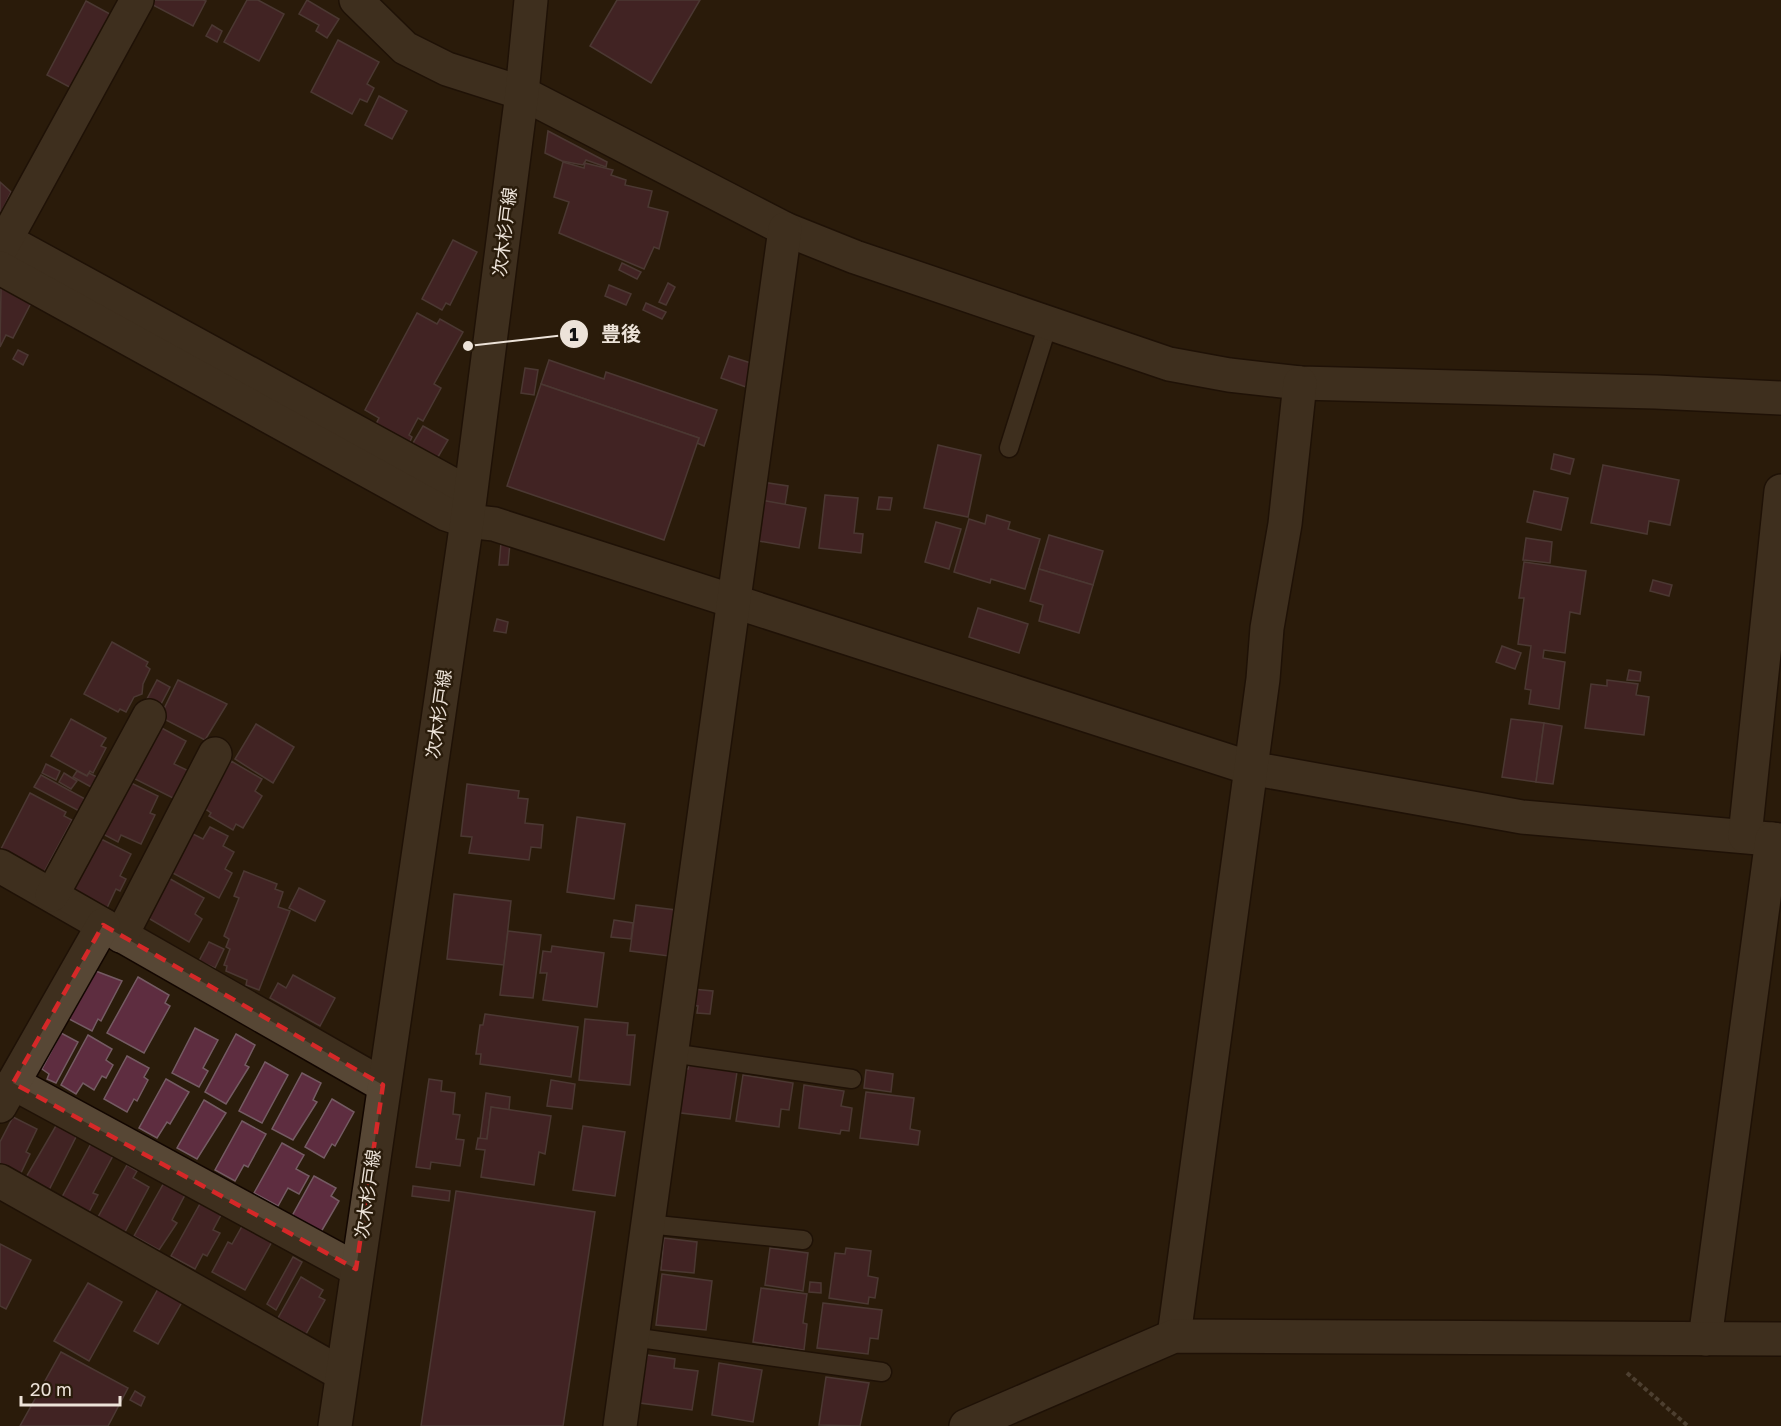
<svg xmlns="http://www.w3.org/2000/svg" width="1781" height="1426" font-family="'Golos Text','Noto Sans JP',sans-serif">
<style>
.building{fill:#5e2d40;stroke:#745b63;stroke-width:1.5}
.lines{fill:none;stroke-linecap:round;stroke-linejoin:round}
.lane-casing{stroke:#120600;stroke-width:21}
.street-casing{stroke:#120600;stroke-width:36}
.secondary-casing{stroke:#120600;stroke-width:36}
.path{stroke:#786b5d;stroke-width:4;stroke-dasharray:4.5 3;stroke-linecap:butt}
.lane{stroke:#574735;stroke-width:18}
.street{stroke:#574735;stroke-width:33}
.secondary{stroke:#574735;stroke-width:33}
.marked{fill:none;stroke:#d62828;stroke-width:4.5;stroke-dasharray:12 8;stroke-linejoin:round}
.labels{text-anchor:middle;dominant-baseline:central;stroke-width:5;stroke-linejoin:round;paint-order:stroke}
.street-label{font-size:18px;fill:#ede3d9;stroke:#2a1c0b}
.leader{fill:none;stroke:#ede3d9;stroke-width:2}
.callout-dot{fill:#ede3d9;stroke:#2a1c0b;stroke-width:2}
.mark-label{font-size:18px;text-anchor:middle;font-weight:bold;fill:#111}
.callout-label{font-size:20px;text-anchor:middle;font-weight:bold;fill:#ede3d9;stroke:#2a1c0b;stroke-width:5;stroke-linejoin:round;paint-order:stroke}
</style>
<rect width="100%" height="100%" fill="#2a1c0b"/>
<!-- building -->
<g class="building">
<path d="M153,0h50l3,1 -13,25 -42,-22z"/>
<path d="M247,0h11l26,14 -25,47 -35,-19z"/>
<path d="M307,0l32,19 -12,19 -11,-7 3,-6 -20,-11z"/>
<path d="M617,0h83l-49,83 -61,-37z"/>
<path d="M86,1l24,13 -3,6 6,3 -38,67 -28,-15z"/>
<path d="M212,25l10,6 -5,11 -11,-6z"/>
<path d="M338,40l41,22 -12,22 7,4 -7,14 -7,-3 -8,15 -41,-22z"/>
<path d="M379,96l28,15 -15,28 -27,-14z"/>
<path d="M548,131l59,31 -1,5 -20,-7 -3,5 -21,-4 -17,-8z"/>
<path d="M563,162l21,6 1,-5 28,7 -2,5 15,5 -1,5 27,6 -4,16 20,5 -9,37 -5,-2 -10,22 -85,-36 10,-31 -15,-5z"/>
<path d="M0,182l11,10 -11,23z"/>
<path d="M453,240l24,12 -27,53 -4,-2 -4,7 -20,-11z"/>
<path d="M622,263l19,9 -4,7 -18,-9z"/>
<path d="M668,283l7,4 -9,18 -7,-3z"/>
<path d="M609,285l22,9 -5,11 -21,-9z"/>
<path d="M1,288l30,15 -18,35 -7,-3 -6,12z"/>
<path d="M646,303l20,9 -4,7 -19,-9z"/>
<path d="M417,313l20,11 3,-5 23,13 -29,52 7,4 -18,33 -5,-3 -9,17 3,2 -4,9 -34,-18 5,-10 -14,-8z"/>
<path d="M18,350l10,5 -5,10 -10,-6z"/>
<path d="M729,356l25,8 -8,23 -25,-9z"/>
<path d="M549,360l55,19 2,-7 111,38 -13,36 -7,-3 2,-5 -158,-54z"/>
<path d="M525,368l13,2 -4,25 -13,-2z"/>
<path d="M541,384l158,54 -35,102 -157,-54z"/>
<path d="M423,426l25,14 -13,22 -25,-14z"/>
<path d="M938,445l43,10 -13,62 -44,-9z"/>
<path d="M1554,454l20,5 -4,15 -19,-5z"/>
<path d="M1603,465l76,15 -9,45 -21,-4 -2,13 -56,-11z"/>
<path d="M762,482l26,4 -3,19 -25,-5z"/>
<path d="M1534,491l34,7 -7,32 -34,-8z"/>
<path d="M825,495l33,3 -4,35 9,1 -2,19 -42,-5z"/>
<path d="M879,497l13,1 -2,12 -13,-1z"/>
<path d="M760,500l46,8 -7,40 -46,-8z"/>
<path d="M987,515l23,7 -2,7 32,10 -15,50 -34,-10 -1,4 -36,-11 15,-53 16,5z"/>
<path d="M936,522l25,7 -12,40 -24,-7z"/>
<path d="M1049,535l54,16 -10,34 -54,-16z"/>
<path d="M1526,538l26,4 -2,21 -27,-3z"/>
<path d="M501,543h9l-2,22h-9z"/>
<path d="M1524,562l62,9 -6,43 -10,-2 -5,41 -21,-3 -1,8 22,4 -6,47 -30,-5 2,-14 -6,-1 6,-43 -13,-2 6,-46h-5z"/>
<path d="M1039,569l54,16 -14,48 -40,-12 4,-16 -13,-4z"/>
<path d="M1653,580l19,5 -3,11 -19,-5z"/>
<path d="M978,608l50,16 -9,29 -50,-16z"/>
<path d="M497,619l11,3 -2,11 -12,-2z"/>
<path d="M112,642l36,20 -2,4 4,3 -7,15 -1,10 -8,3 -8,15 -6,-3 -2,3 -34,-18z"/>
<path d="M1502,646l19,7 -6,16 -19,-7z"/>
<path d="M1629,670l12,2 -1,9 -13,-1z"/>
<path d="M157,680l13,7 -10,19 -13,-7z"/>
<path d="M178,680l49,24 -22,36 -45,-23z"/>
<path d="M1607,680l31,4 -2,11 13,2 -5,38 -59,-7 6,-44 16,2z"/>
<path d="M71,719l35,19 -5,8 5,2 -13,25 -3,-2 -3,5 -36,-20z"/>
<path d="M1511,719l33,4 -8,59 -34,-5z"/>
<path d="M1544,723l18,3 -9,58 -17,-2z"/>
<path d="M256,724l38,23 -21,36 -38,-24z"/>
<path d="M156,725l30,16 -12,23 17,8 -14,28 -48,-24z"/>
<path d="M231,761l31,18 -7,12 7,5 -19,32 -7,-4 -3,6 -24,-14 2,-3 -7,-5z"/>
<path d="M46,764l14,7 -4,9 -14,-7z"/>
<path d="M77,771l10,5 2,-3 8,4 -6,10 -18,-10z"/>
<path d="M64,773l13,8 -6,8 -12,-7z"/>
<path d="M41,775l46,25 -6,12 -47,-25z"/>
<path d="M125,780l33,16 -8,17 5,2 -14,29 -20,-9 -3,7 -19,-10z"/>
<path d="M467,784l52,7 -1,7 10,1 -3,24 18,2 -2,23 -10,-1 -2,13 -60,-7 3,-16 -11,-1z"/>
<path d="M30,793l36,19 -2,4 8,4 -28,52 -43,-23z"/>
<path d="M577,817l48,7 -11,75 -47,-7z"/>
<path d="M210,827l18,9 -5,10 11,6 -9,17 7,4 -13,25 -50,-27 20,-39 14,7z"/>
<path d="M97,837l34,17 -11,22 6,3 -6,12 -4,-2 -10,21 -36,-18z"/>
<path d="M244,871l33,13 -2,5 8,3 -5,15 12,4 -31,79 -13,-5 1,-5 -21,-9 1,-5 -3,-1 6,-16 -4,-2 3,-8 -5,-3 15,-38 -5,-2z"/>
<path d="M165,876l39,22 -9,16 7,5 -13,23 -46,-27z"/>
<path d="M299,888l26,13 -10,20 -26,-13z"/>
<path d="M454,894l57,7 -7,64 -57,-6z"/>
<path d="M636,905l40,5 -7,46 -39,-5z"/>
<path d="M614,920l19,3 -2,16 -20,-2z"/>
<path d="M508,931l33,4 -8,63 -33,-3z"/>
<path d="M209,942l15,7 -9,19 -16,-7z"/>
<path d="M552,946l52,7 -7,54 -54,-7 4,-27h-7l3,-22 8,1z"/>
<path d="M93,970l29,11 -21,40 -3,-2 -6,12 -23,-12z"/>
<path d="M293,975l42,23 -15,28 -50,-28 8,-15 8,5z"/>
<path d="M138,977l31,18 -4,8 5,3 -26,47 -37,-20z"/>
<path d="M692,989l21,2 -3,23 -13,-1 1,-7 -8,-1z"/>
<path d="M485,1014l93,13 -7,50 -91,-13 1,-10h-5l4,-29h3z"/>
<path d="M585,1019l43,4 -1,12h8l-5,50 -51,-5z"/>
<path d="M195,1028l23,12 -15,28 5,3 -9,16 -27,-14z"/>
<path d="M61,1033l17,9 -22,41 -9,-4 2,-5 -7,-5z"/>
<path d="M236,1034l19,11 -10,20 4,2 -23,37 -21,-12z"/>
<path d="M88,1035l24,14 -6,11 7,5 -7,13 -4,-2 -8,14 -11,-7 -7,11 -15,-9z"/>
<path d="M127,1056l22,12 -5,9 4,3 -11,21 -3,-2 -7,13 -23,-13z"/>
<path d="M265,1062l23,13 -26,48 -23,-12z"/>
<path d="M689,1065l48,7 -7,47 -57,-7 11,-44 4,1z"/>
<path d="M866,1070l27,4 -2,18 -27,-4z"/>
<path d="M302,1073l19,10 -8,17 4,2 -24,38 -21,-11z"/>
<path d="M743,1075l50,8 -4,27 -8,-1 -2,18 -43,-6z"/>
<path d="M166,1079l23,13 -19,32 -3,-2 -10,16 -18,-10z"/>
<path d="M429,1079l13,2 -1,10 14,2 -2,21 7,1 -4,24 8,1 -4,26 -29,-4 -1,7 -14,-2z"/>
<path d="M551,1080l24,4 -3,25 -25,-3z"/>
<path d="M804,1085l40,6 -3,15 11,2 -3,23 -8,-1 -1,4 -41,-6z"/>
<path d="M866,1092l48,6 -4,31 10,2 -2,14 -58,-7z"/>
<path d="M486,1093l24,4 -1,13 -18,-3 -4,32h-7z"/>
<path d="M332,1099l22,13 -19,34 -3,-2 -8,14 -19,-11z"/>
<path d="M204,1100l22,13 -29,46 -20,-11z"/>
<path d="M491,1107l60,9 -6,38 -6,-2 -5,33 -53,-8 4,-27 -9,-1 2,-11 9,1z"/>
<path d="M13,1117l24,12 -11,23 4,2 -10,21 -20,-11v-22z"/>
<path d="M242,1121l24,13 -18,33 -4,-2 -9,16 -20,-11z"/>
<path d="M57,1124l20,11 -29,57 -23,-13z"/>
<path d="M583,1126l42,6 -10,64 -42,-6z"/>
<path d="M93,1140l22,12 -22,41 5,2 -9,17 -27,-15z"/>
<path d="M282,1143l22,12 -8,14 13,7 -10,18 -11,-6 -10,18 -24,-13z"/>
<path d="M127,1165l10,6 -4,7 16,9 -24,45 -27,-15z"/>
<path d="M314,1176l22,12 -5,8 8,5 -18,31 -29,-16z"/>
<path d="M165,1181l21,12 -14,27 5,3 -18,27 -25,-14z"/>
<path d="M413,1186l37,5 -1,10 -37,-5z"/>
<path d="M456,1191l139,21 -32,214h-142z"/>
<path d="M201,1202l21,11 -9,17 7,3 -13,23 -4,-2 -8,15 -24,-13z"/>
<path d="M245,1221l29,17 -29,52 -33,-18 16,-30 4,2z"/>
<path d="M664,1238l33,4 -3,31 -33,-3z"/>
<path d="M0,1244l31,16 -25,49 -6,-3z"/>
<path d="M770,1248l38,5 -5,38 -38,-6z"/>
<path d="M846,1248l25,3 -3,25 10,2 -3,20 -6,-1 -1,7 -39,-6 6,-45 10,1z"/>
<path d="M293,1257l9,5 -26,48 -9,-6z"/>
<path d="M662,1274l50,7 -6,49 -50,-5z"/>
<path d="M301,1277l22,13 -4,7 6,3 -19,34 -28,-16z"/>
<path d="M810,1282l11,1v10l-12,-1z"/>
<path d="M88,1283l34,19 -33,59 -35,-20z"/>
<path d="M761,1288l46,6 -4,29 4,1 -3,26 -51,-8z"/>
<path d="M158,1289l24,13 -24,42 -24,-13z"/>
<path d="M823,1303l59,7 -4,29 -8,-1 -2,16 -51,-6z"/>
<path d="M61,1352l67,36 -20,38h-88z"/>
<path d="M647,1355l28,4 -1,9 24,3 -6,39 -52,-7z"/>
<path d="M719,1363l43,7 -9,52 -41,-7z"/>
<path d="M826,1377l43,6 -9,43 -41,-1z"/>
<path d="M135,1391l10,6 -4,9 -11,-6z"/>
</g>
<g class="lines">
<!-- lane casing -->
<g class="lane-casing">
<g id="lane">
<path d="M1009,448l40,-127"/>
<path d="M671,1053l181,26"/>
<path d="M647,1224l156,16"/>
<path d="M632,1337l250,35"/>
</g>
</g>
<!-- street casing -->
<g class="street-casing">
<g id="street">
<path d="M356,0l49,48 42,21 75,24 263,136 70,28 314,107 60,11 71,8 356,9 125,6"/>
<path d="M0,237l470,257"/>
<path d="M0,250l137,-250"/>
<path d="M0,268l446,246 21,7 27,3 756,244 272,49 259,23"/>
<path d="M1745,836l36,-345"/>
<path d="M0,866l383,219"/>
<path d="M52,895l97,-179"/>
<path d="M121,936l94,-182"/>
<path d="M13,1083l343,186"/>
<path d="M0,1106l103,-181"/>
<path d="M0,1181l342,193"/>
<path d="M1174,1336l89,-657 4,-51 18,-104 15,-141"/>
<path d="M1705,1339l67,-500"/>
<path d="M620,1426l165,-1197"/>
<path d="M966,1426l208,-90 607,3"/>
</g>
</g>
<!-- secondary casing -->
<g class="secondary-casing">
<path id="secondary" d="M335,1426l132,-905 55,-428 9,-93"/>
</g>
<!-- path -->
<path class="path" d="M1627,1373l61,53"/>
<!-- lane -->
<use href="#lane" class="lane"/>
<!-- street -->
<use href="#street" class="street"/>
<!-- secondary -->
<use href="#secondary" class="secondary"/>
</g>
<!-- marked area -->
<path d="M0 0H1781V1426H0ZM103,925l280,160 -27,184 -343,-186z" fill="#2a1c0b" fill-opacity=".55" fill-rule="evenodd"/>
<path class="marked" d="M103,925l280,160 -27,184 -343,-186z"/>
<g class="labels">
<!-- street labels -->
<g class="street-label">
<text transform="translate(504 232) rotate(-83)">次木杉戸線</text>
<text transform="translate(438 714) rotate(-82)">次木杉戸線</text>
<text transform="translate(367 1194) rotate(-82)">次木杉戸線</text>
</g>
</g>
<!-- callouts -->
<path class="leader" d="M468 346L574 334"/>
<g class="callout-dot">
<circle cx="468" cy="346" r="6"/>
<circle cx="574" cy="334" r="15"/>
</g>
<g class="mark-label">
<text x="574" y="341">1</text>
</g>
<g class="callout-label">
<text x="621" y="341">豊後</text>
</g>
<!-- scale -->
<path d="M21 1396v9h99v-9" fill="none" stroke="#ede3d9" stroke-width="3"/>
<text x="30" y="1396" font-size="18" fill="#ede3d9" stroke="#2a1c0b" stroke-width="4.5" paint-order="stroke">20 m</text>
</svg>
